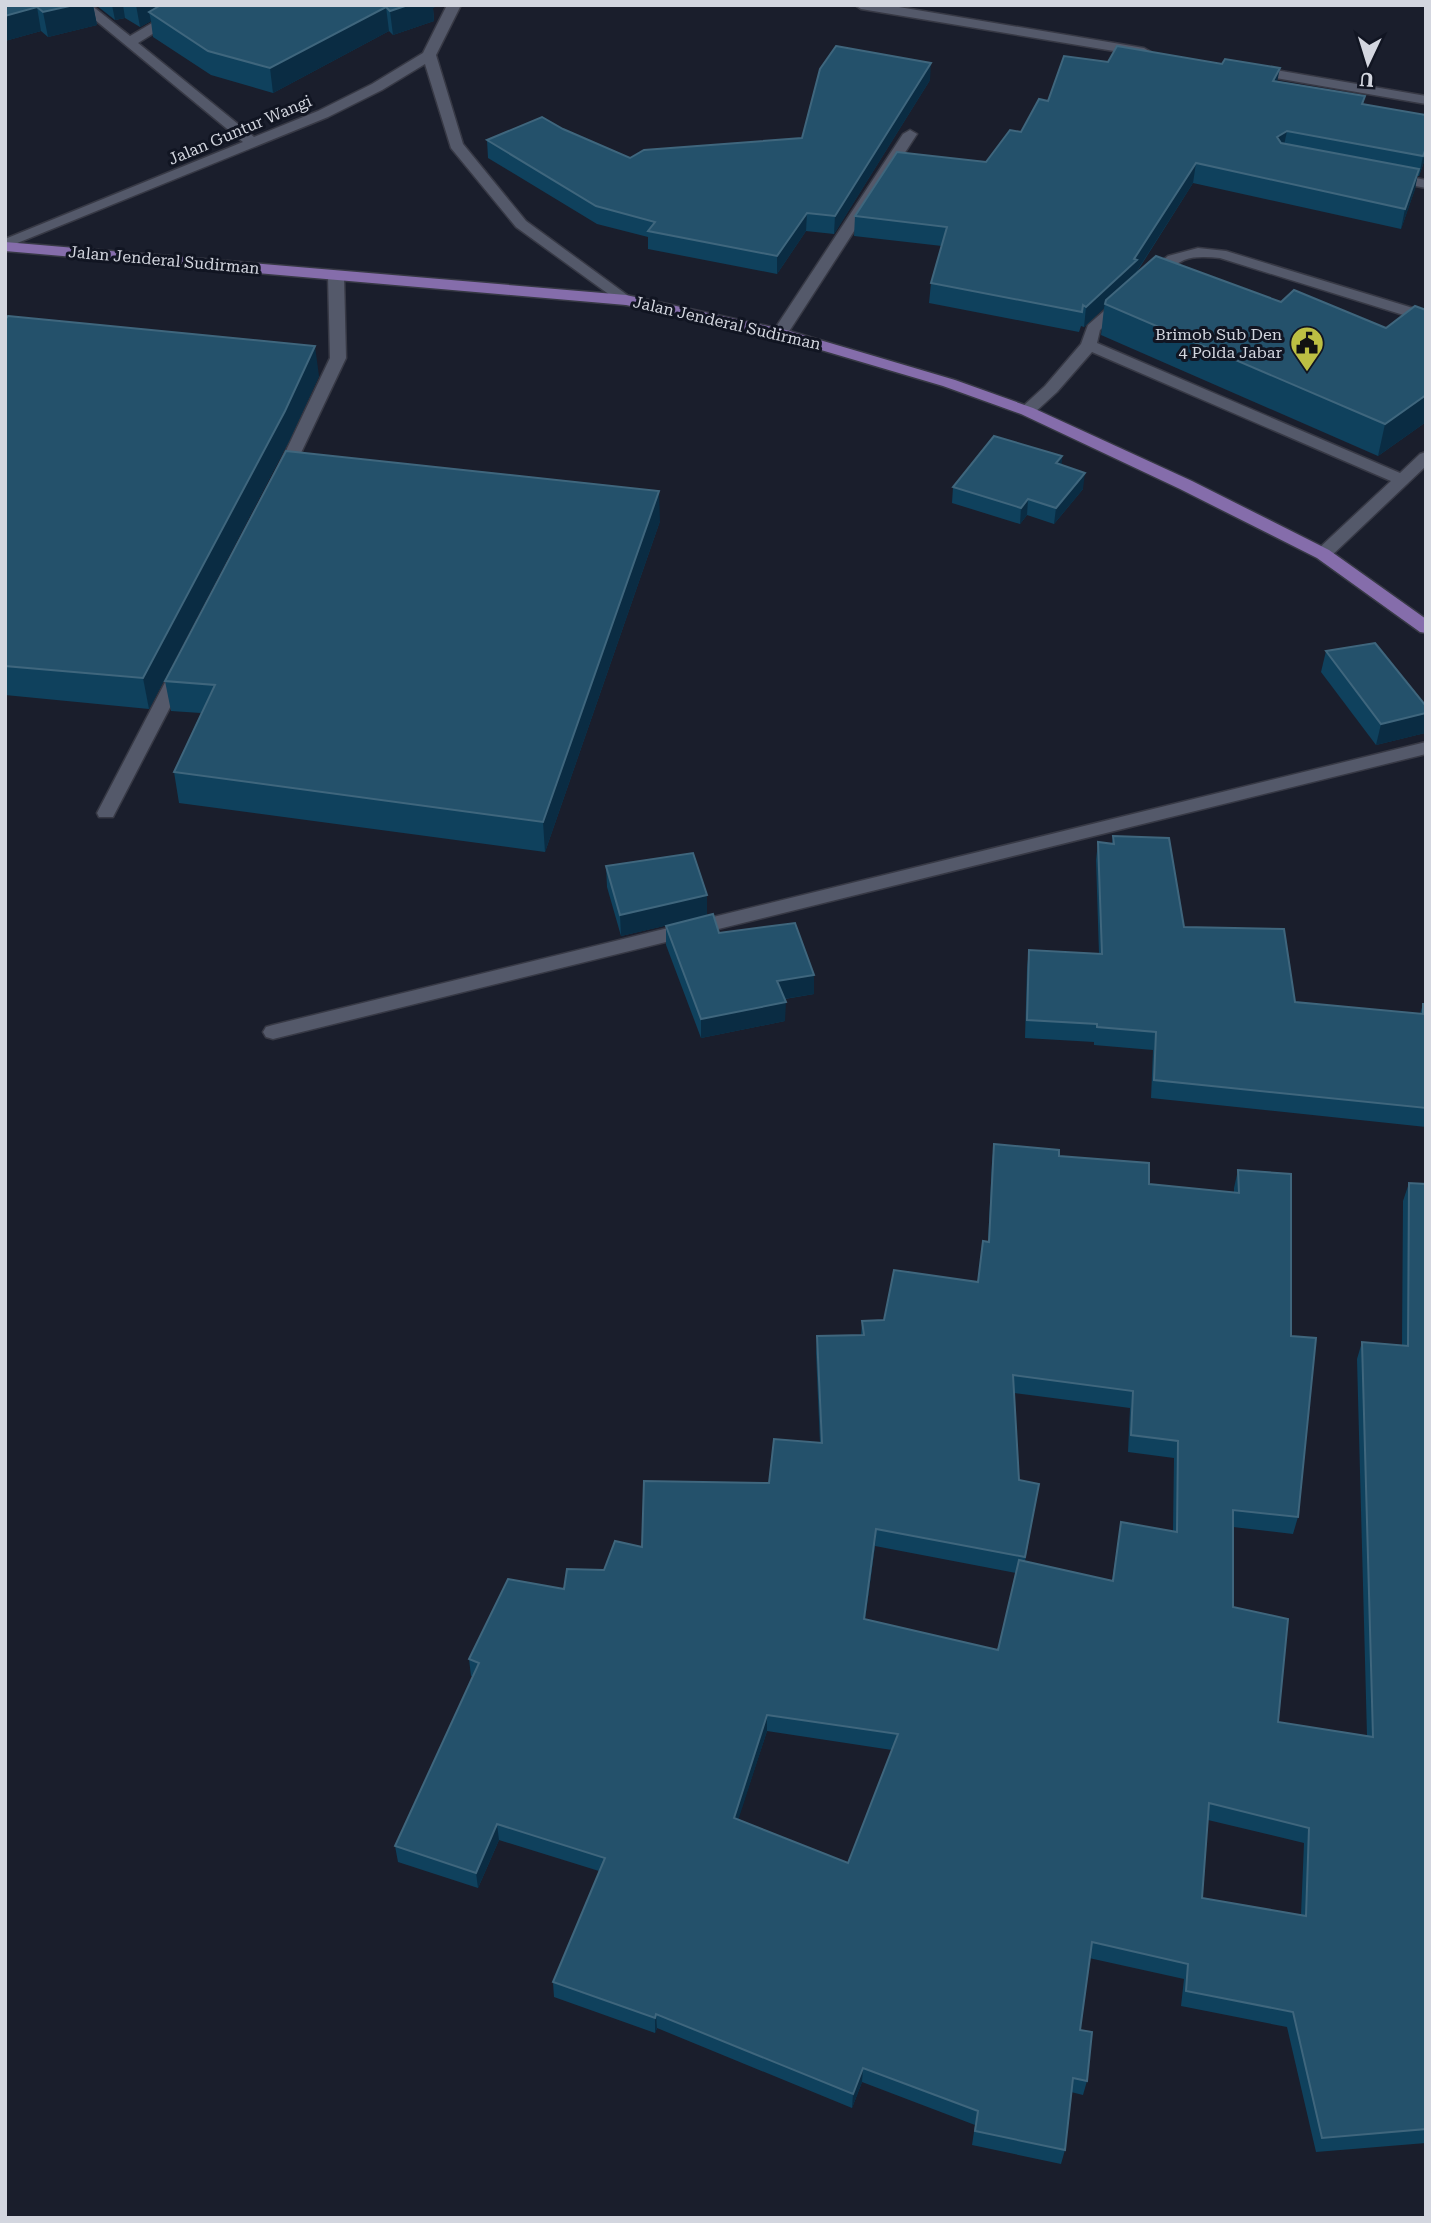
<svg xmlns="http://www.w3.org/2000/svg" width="1431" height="2223" font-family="'Roboto Serif',serif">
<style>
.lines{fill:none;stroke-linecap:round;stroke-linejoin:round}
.minor-casing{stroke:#373945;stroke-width:3}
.major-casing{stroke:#373945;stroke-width:3}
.minor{fill:#54596a;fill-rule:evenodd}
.major{fill:#856dab;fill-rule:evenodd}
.wall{fill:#0f415d;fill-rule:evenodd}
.shaded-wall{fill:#0a2c43}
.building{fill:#24516b;stroke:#3f667d;stroke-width:2;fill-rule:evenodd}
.labels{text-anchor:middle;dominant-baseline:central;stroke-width:6;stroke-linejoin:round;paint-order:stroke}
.far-street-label{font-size:16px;fill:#d3d6df;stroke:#111522}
.far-poi-label{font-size:16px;fill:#d3d6df;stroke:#111522;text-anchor:end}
</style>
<rect width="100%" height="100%" fill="#1a1e2c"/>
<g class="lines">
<!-- minor casing -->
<g class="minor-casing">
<g id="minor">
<path d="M77,5h14l39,31 53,-31h16l-61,38 116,94 64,-26 54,-27 51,-31 24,-48h14l-25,50 27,89 63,77 108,79 -8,5 -5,-2 -105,-76 -65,-79 -26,-84 -43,26 -54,27 -323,131v-9l238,-97z"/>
<path d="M855,5h32l257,43 7,4 -7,4 -283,-47z"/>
<path d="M1252,66l174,30v8l-179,-31v-6z"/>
<path d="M910,130l7,4 -129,199 -2,3h-12l-2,-3 131,-199z"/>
<path d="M1390,173l36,7v8l-41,-8 -2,-3 2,-3z"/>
<path d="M1198,248l28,3 200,61v10l-206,-64c-12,-1 -25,-2 -36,2 -14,6 -25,24 -40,21l-3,-3 27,-22z"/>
<path d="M336,271l8,5 2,82 -56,118 -2,4h-12l-2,-4 56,-118 -2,-82z"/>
<path d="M1125,295l8,5 -33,30 -3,13 303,130 20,-19 6,-2v14l-97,92 -6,1 -9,-5 3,-4 74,-69 -299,-129 -35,40 -24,22h-12l-2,-3 2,-3 24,-22 36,-42 7,-19 32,-28z"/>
<path d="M181,663l9,6 -75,144 -2,4h-14l-2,-4 75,-144z"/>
<path d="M1426,742v12l-1153,285 -7,-2 -3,-5 3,-5 7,-2z"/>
</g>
</g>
<!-- major casing -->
<g class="major-casing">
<path id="major" d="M5,242l621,53 160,35 169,50 78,28 159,73 137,69 97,69v14l-6,-1 -103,-74 -137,-69 -159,-75 -78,-28 -166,-49 -151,-32 -621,-54z"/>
</g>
<!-- minor -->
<use href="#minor" class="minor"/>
<!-- major -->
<use href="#major" class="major"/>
</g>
<!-- wall -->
<g class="wall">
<path d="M5,5h88l4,20 -49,12 -7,-6 -36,10z"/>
<path d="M96,5h342l-5,3 1,13 -41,14 -4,-4 -116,62 -62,-18 -58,-38 -2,-16 -11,6 -15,-9 -10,2z"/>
<path d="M930,80l-96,154 -28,-3 -29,43 -129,-25v-12l-51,-13 -109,-66 -1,-18 76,-11 67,29 172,-20z"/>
<path d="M1277,81l88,15 -2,8 63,52 -7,20h-2l-2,13 -14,40 -208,-46 -58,92 146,27 105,26 40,-18v112l-48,34 -277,-121 3,-27 -20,19 -3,-1 -2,6 -150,-29 2,-20 11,-37 -88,-10 1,-20 131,-54 35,-30 27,-31z"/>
<path d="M5,320l314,56 -30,65 -140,268 -144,-14z"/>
<path d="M1062,456l-1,9 22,24 -29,35 -27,-9 -7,9 -68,-21 1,-16z"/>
<path d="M660,521l-115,331 -366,-49 -5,-31 27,-59 -30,-2 -6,-30z"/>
<path d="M1326,651l99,82 -49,12 -55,-73z"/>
<path d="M1113,836l71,91 111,75 125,12 3,-10h3v123l-275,-29 2,-48 -59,-5v-3l-69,-4 2,-70 2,-18 70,4 -3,-94 2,-18 14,2z"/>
<path d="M606,866l101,29v20l12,18 95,61 -29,5v22l-84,17 -35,-93v-19l2,-1 -47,11 -14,-49z"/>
<path d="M994,1144l65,12 90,28 85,9v-5l4,-18 53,166 7,181 -5,17 -60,-7v80l45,115 89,14 -10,-377 5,-17 40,3 1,-144 6,-18 17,1v959l-110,9 -29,-125 -106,-21 3,-27 -95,-21 -9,72 7,51 -4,14 -12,-3 -6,58 -4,14 -89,-19 3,-20 -113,-43 -10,26 -195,-80 -2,5 -101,-36 -1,-15 46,-111 -100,-31 -21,48 -80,-26 -3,-16 78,-170h-2l-2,-17 95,-70 40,-19 38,-23 127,-64 51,-40 -4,-90 1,-17 44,-1 1,-14 22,-1 94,-38 10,-40 4,-80zM1014,1393l116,15 -2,44 46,6 -1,73 -52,-9 -9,59 -87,-20 14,-77 -20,-4zM875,1546l141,27 -18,77 -133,-31zM767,1731l125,19 -44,113 -110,-44zM1208,1820l96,23 -3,72 -99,-17z"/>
</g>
<!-- shaded-wall -->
<g class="shaded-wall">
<path d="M74,5h19l4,20 -49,12 -5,-25z"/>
<path d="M112,5h11l2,13 -10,2z"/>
<path d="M136,5h41l-28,7 2,9 -11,6z"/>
<path d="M408,5h30l-5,3 1,13 -41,14 -3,-24z"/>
<path d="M37,7l4,24 -36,10v-25z"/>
<path d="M386,7l3,24 -116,62 -3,-25z"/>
<path d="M931,63l-1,17 -96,154 1,-18z"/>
<path d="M1280,68l-4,19 -3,-6z"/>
<path d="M1287,131l-4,19 -6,-13z"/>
<path d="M1426,148v8l-7,20 4,-20z"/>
<path d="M1196,163l-3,20 -58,91 -1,6 -29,24 -1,4 -20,19 2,-20 48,-48z"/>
<path d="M1419,169l-4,20 -14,40 4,-20z"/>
<path d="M807,213l-1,18 -29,43v-18z"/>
<path d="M315,346l4,30 -30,65 -140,268 -6,-31z"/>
<path d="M1426,395v27l-48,34 7,-32z"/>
<path d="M1062,456l-1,16 -5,-9z"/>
<path d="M1085,473l-2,16 -29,35 2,-16z"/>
<path d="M659,491l1,30 -115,331 -2,-30z"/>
<path d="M1028,499l-1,16 -7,9 1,-16z"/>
<path d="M1426,713l-1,20 -49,12 5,-21z"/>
<path d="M707,895v21l-86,20 -1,-21z"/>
<path d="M814,975v19l-37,6v-19z"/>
<path d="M786,1002l-1,19 -84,17v-19z"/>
<path d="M876,1529l-1,17 -12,90 1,-17z"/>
<path d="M767,1715v16l-33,102v-15z"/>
<path d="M497,1824l2,16 -21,48 -2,-15z"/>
<path d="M656,2014l1,14 -2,5v-15z"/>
<path d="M863,2068l-1,14 -10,26 1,-14z"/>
</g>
<!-- building -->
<g class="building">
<path d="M5,5h69l-31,7 -6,-5 -32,9z"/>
<path d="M161,5h247l-18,6 -4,-4 -116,61 -62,-17 -59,-39z"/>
<path d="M836,46l95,17 -96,153 -28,-3 -30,43 -129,-25 7,-9 -59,-16 -109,-66 55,-23 21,12 67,29 14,-8 158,-12 18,-69z"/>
<path d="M1117,46l105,18 3,-5 55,9 -7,13 92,15 -3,8 64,11v33l-3,8 -136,-25 -10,6 4,6 138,26 -14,40 -209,-46 -62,96 3,1 -51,47 -3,-2 -1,7 -151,-29 16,-56 -92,-11 42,-64 89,10 24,-32 11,2 18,-33 9,2 16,-45 44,6z"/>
<path d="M1156,256l125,46 13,-12 92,38 29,-22 11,4v85l-41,29 -280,-120 1,-4z"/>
<path d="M8,316l307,30 -30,65 -142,267 -138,-12v-346z"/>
<path d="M994,436l68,20 -6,7 29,10 -29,35 -28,-9 -7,9 -68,-21z"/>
<path d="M286,451l373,40 -116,331 -369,-50 41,-87 -50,-4z"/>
<path d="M1375,643l51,63v7l-45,11 -55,-73z"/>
<path d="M1113,836l56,2 15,89 100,2 11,73 128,12v-10h3v104l-272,-28 2,-48 -59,-5v-3l-70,-4 2,-70 73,4 -4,-112 16,2z"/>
<path d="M693,853l14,42 -87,20 -14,-49z"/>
<path d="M713,914l6,19 76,-10 19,52 -37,6 9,21 -85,17 -35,-93z"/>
<path d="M994,1144l65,6v6l90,7v21l90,9 -1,-23 53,4v162l25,2 -18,179 -65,-7v97l55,12 -10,103 95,15 -11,-395 46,4 1,-163 17,1v945l-104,9 -29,-126 -107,-21 2,-27 -96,-22 -12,88 12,2 -5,49 -14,-3 -8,72 -90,-19 3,-20 -115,-43 -10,26 -197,-80 -1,4 -102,-36 52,-124 -108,-34 -21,49 -81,-27 84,-183 -10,-4 39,-80 56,10 3,-20 37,1 11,-29 27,6 2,-66 125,2 5,-44 48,4 -5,-107 47,-1 -2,-14 22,-1 10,-50 84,12 5,-41 6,1zM1013,1375l120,16 -2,44 47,6 -1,91 -56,-10 -8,59 -94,-21 -21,90 -134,-31 12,-90 149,28 14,-73 -20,-4zM767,1715l131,19 -50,129 -114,-45zM1209,1803l100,25 -3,88 -104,-18z"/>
</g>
<!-- icons -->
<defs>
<g id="civic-pin" transform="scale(1.75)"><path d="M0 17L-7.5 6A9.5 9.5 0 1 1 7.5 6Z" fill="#bdbf43" stroke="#111522"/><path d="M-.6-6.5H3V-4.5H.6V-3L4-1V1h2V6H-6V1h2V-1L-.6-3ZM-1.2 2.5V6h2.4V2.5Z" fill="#111"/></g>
</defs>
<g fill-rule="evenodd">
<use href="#civic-pin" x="1307" y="343"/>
</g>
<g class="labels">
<!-- far-street labels -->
<g class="far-street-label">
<text transform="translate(240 130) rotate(-23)">Jalan Guntur Wangi</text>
<text transform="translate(164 260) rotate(5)">Jalan Jenderal Sudirman</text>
<text transform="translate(727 323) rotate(13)">Jalan Jenderal Sudirman</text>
</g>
<!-- far-poi labels -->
<g class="far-poi-label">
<text x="1282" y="334">Brimob Sub Den<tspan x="1282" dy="18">4 Polda Jabar</tspan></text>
</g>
</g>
<!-- border -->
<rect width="1431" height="2223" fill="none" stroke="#d3d6df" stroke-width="14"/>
<!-- north arrow -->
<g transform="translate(1368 63) rotate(184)" stroke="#111522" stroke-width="5" paint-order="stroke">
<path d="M0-5L12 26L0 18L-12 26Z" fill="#d3d6df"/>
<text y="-10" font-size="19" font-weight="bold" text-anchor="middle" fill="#d3d6df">U</text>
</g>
</svg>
